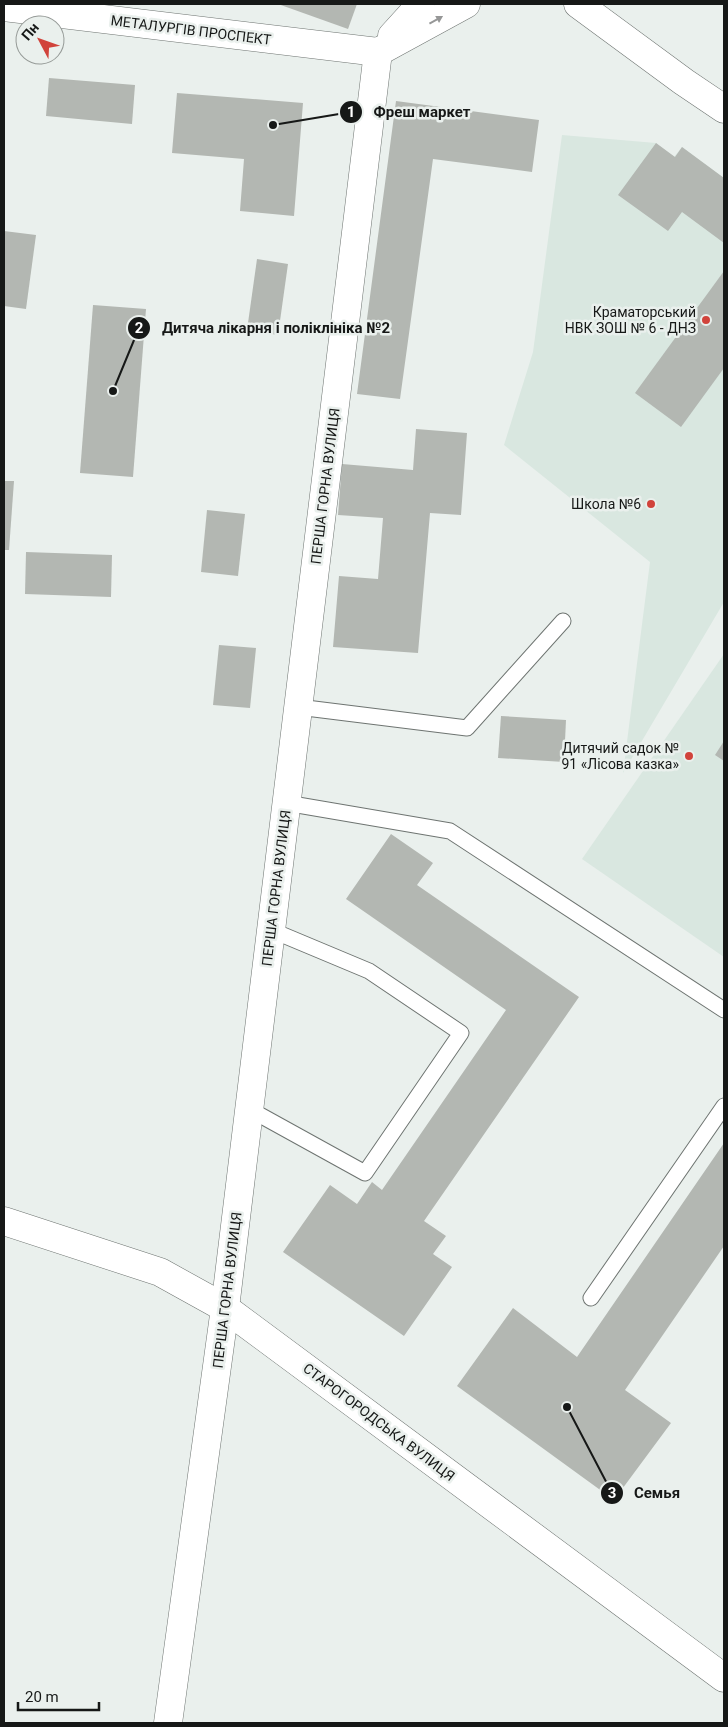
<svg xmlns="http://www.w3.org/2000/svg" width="728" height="1727" font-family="Roboto,sans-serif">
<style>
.built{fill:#d9e7e0}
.building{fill:#b3b7b2}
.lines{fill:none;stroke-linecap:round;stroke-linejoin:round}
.service-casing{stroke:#6e7471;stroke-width:17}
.minor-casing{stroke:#6e7471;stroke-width:29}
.tertiary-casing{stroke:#6e7471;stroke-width:29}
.service{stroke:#fff;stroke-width:15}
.minor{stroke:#fff;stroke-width:28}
.tertiary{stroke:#fff;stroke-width:28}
.oneway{fill:#969797}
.poi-dot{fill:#d1433b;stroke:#eaf0ed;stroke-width:2}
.labels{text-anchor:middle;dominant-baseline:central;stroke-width:5;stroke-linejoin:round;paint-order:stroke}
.street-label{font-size:14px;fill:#161817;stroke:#eaf0ed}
.poi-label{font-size:14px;fill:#161817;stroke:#eaf0ed;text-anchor:end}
.leader{fill:none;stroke:#161817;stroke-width:2}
.callout-dot{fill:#161817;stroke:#eaf0ed;stroke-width:2}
.mark-label{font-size:15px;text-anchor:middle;font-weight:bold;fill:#fff}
.callout-label{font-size:15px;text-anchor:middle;font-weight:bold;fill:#161817;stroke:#eaf0ed;stroke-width:5;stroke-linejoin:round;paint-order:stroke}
</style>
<rect width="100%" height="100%" fill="#eaf0ed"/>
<!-- built -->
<g class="built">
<path d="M562,135l94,8 18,14 8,-10 42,31v424l-101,171 27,-211 -146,-117 29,-93z"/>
<path d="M724,654v303l-142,-98z"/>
</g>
<!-- building -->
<g class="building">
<path d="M278,4h79l-9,25z"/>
<path d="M49,78l86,7 -3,39 -86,-8z"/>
<path d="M177,93l126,10 -9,113 -54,-5 4,-52 -72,-6z"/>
<path d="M396,101l143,19 -7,52 -99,-13 -33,240 -43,-5z"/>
<path d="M656,143l19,14 7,-10 42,31v65l-42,-31 -14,19 -50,-36z"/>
<path d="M4,231l32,4 -10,74 -22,-3z"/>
<path d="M257,259l31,5 -10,71 -31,-5z"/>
<path d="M724,271v97l-43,59 -46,-34z"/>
<path d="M93,305l53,4 -13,168 -53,-4z"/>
<path d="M416,429l51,4 -6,82 -31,-2 -12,140 -85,-6 6,-71 39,3 5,-61 -45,-3 4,-51 71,6z"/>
<path d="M4,481h10l-5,69h-5z"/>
<path d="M207,510l38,4 -7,62 -37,-4z"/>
<path d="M26,552l86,3 -1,42 -86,-3z"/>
<path d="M219,645l37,3 -6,60 -37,-3z"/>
<path d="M501,716l65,4 -2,42 -66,-4z"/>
<path d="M724,741v20l-9,-6z"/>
<path d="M391,834l42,29 -16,22 162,112 -155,224 22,15 -13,18 19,13 -48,69 -121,-84 47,-67 27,19 15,-22 10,8 124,-180 -160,-111z"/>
<path d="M724,1143v103l-99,144 46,33 -57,77 -157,-114 56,-78 64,49z"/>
</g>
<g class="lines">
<!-- service casing -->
<g class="service-casing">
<g id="service">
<path d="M298,707l169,21 96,-107"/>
<path d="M286,803l164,28 274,179"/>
<path d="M249,1109l116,64 96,-140 -92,-62 -98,-41"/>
<path d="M591,1298l133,-192"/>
</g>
</g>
<!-- minor casing -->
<g class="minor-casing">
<g id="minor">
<path d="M4,7l374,45"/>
<path d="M392,36l29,-32"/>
<path d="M378,52l88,-48"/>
<path d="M168,1723l57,-415 153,-1256"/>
</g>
</g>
<!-- tertiary casing -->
<g class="tertiary-casing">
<g id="tertiary">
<path d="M578,4l106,78 40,27"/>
<path d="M4,1221l156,51 65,36 499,370"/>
</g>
</g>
<!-- service -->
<use href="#service" class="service"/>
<!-- minor -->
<use href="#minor" class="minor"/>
<!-- tertiary -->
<use href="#tertiary" class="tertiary"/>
</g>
<!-- one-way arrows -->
<defs><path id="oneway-solid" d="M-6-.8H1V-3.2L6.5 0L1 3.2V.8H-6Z" transform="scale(1.25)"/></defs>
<use class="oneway" href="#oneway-solid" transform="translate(436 20) rotate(-29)"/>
<!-- markers -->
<g class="poi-dot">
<circle cx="706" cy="320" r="5"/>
<circle cx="651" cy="504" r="5"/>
<circle cx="689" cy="756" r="5"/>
</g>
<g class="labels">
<!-- street labels -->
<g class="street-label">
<text transform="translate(191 30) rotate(7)">МЕТАЛУРГІВ ПРОСПЕКТ</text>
<text transform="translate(325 486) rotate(-83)">ПЕРША ГОРНА ВУЛИЦЯ</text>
<text transform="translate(276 888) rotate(-83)">ПЕРША ГОРНА ВУЛИЦЯ</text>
<text transform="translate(227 1290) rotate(-83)">ПЕРША ГОРНА ВУЛИЦЯ</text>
<text transform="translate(379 1422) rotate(37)">СТАРОГОРОДСЬКА ВУЛИЦЯ</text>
</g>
<!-- poi labels -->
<g class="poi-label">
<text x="696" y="312">Краматорський<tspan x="696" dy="16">НВК ЗОШ № 6 - ДНЗ</tspan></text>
<text x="641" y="504">Школа №6</text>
<text x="679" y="748">Дитячий садок №<tspan x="679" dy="16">91 «Лісова казка»</tspan></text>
</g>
</g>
<!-- callouts -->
<path class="leader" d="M273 125L351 112M113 391L139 328M567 1407L612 1493"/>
<g class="callout-dot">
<circle cx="273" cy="125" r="5"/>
<circle cx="113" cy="391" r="5"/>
<circle cx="567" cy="1407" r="5"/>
<circle cx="351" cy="112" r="12"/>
<circle cx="139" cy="328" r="12"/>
<circle cx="612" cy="1493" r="12"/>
</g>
<g class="mark-label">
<text x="351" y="117">1</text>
<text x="139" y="333">2</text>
<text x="612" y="1498">3</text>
</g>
<g class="callout-label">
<text x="422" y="117">Фреш маркет</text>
<text x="276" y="333">Дитяча лікарня і поліклініка №2</text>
<text x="657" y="1498">Семья</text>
</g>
<!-- border -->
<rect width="728" height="1727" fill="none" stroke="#161817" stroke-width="10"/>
<!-- north arrow -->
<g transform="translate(40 40) rotate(311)"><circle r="24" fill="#eaf0ed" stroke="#959a97"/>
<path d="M0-4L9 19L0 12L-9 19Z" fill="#d1433b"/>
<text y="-8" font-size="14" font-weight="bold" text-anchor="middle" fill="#161817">Пн</text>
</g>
<!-- scale -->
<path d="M18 1702v8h81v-8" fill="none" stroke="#161817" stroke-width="2.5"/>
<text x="25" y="1702" font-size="15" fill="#161817" stroke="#eaf0ed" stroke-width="4" paint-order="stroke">20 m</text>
</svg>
